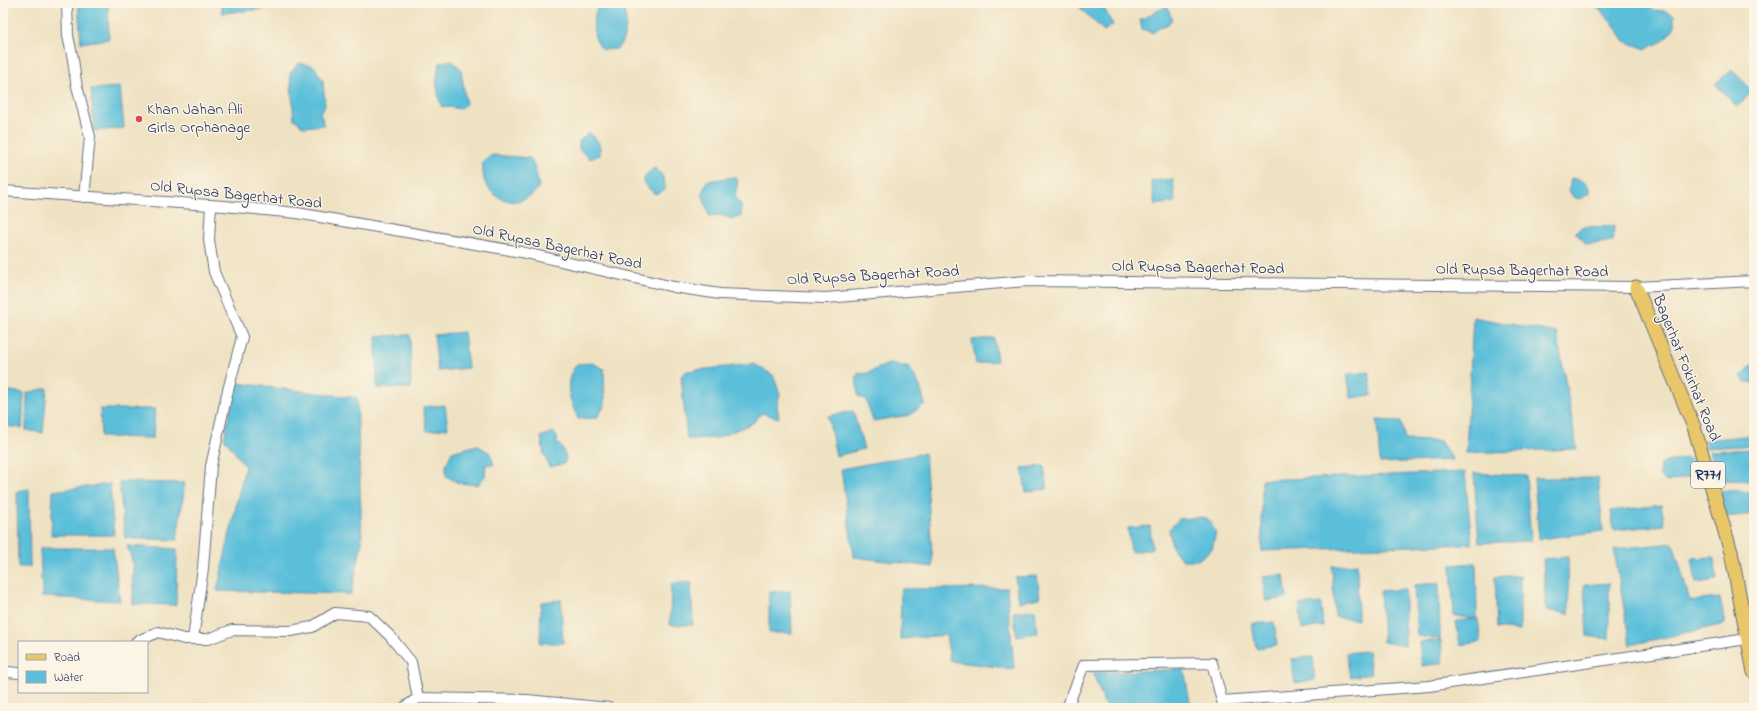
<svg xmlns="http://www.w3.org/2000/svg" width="1757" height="711" font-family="'Indie Flower',sans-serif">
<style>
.water{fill:#5cbfda;stroke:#3c779c}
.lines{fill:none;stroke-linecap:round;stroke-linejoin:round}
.minor-casing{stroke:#656e81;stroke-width:12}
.major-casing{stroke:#656e81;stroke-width:15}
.minor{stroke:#fff;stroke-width:10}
.major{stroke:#e9c769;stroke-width:13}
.poi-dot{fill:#d1495b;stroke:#fcf5e5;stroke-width:1.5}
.labels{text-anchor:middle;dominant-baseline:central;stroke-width:3;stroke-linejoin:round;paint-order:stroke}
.shield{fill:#fcf5e5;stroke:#5e6a86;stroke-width:1}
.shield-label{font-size:15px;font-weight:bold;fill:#1b2f5e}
.poi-label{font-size:16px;fill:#1b2f5e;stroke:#fcf5e5;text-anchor:start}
.street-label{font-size:16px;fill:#1b2f5e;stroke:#fcf5e5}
</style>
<rect width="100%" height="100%" fill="#fcf5e5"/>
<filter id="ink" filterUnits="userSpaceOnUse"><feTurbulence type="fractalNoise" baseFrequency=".025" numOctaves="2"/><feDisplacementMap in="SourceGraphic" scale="8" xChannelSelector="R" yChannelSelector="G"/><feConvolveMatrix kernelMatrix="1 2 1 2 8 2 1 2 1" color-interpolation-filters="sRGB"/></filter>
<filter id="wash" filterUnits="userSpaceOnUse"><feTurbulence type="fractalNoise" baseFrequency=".012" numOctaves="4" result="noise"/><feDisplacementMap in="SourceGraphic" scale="16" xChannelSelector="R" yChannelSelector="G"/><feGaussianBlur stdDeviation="0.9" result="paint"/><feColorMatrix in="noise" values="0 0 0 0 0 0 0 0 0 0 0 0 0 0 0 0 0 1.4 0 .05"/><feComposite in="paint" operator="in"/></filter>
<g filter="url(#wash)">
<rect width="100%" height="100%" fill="#efe2c2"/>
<!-- water -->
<g class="water">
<path d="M221,3h42l1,6 -42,4z"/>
<path d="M599,3h25c2,18 5,32 -7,46l-14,1c-13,-14 -11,-30 -4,-47z"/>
<path d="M1075,3h26l12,22 -9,6z"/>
<path d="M1593,3h52l8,7 12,1 9,4v13l-11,13 -17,8 -11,-4 -10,-4 -11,-16z"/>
<path d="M78,4h30l1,35 -28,4z"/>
<path d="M1167,6l5,13 -5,6 -8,2 -6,6 -11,-4 -2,-9z"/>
<path d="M451,60l10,9 5,35 -5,5 -20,-3c-4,-17 -7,-26 -1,-43z"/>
<path d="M299,63l15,3 9,15 2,25 -5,6 4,13 -20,2 -10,-8 -4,-46z"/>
<path d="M1732,70l21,21 -16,16 -22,-23z"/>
<path d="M120,87l4,41 -30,3 -3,-42z"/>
<path d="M589,133c9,6 12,11 11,22l-10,4 -11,-10v-8z"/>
<path d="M492,155l38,3 5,10 4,19c-12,18 -36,19 -50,2 -6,-6 -7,-19 -6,-27z"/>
<path d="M654,168c9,6 11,11 11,22l-10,4 -11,-10v-7z"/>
<path d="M735,177l3,4 -3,15 6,9v11l-8,3 -14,-4 -10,1 -7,-23 5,-12z"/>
<path d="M1571,178l12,3 6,6v7l-9,5 -7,-2 -4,-7z"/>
<path d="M1173,179l2,23 -20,3 -4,-24z"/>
<path d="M1614,226l-1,15 -26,4 -12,-13 7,-5z"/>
<path d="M1473,317l84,16 20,116 -111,4z"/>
<path d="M464,332l4,36 -30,3 -4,-36z"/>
<path d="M410,335l1,53h-34l-1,-52z"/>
<path d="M994,338l3,23 -21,3 -4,-24z"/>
<path d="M592,363l12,6 1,36 -8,13 -19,1c-8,-19 -16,-37 -1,-55z"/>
<path d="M891,363l19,5 10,19 5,17 -15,11 -37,6 -7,-21 -8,-4 -2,-20 3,-3 6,1z"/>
<path d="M1754,363v20h-8l-5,-7z"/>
<path d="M754,364l19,11 7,19 -3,12 2,12 -17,-5 -9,10 -36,15 -30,1 -6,-63 6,-5z"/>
<path d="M1369,372l3,23 -21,3 -4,-24z"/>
<path d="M237,383l120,15 5,145 -11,51 -134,-3 28,-125 -21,-28z"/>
<path d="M47,388l-4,45 -17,-3 1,-37z"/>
<path d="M4,390l20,3 -2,35 -19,-2z"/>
<path d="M445,405l3,23 -21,3 -4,-24z"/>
<path d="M100,409h55l-2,29 -52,-1z"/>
<path d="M853,411l11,38 -28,7 -8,-40z"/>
<path d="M1377,420l24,1 4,19 35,1 13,19 -73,3z"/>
<path d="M553,432l4,5v6l5,5 4,9 -2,7 -15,3 -5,-13 -3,-17z"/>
<path d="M1754,435v10l-48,3 -1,-8z"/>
<path d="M477,445l13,8 4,12 -8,-1 -1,12 -7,9 -20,-2 -12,-7v-11l6,-13z"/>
<path d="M1754,449v32l-38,-1 -6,-29z"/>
<path d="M925,453l8,114 -79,-10 -13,-88z"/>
<path d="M1684,458l6,1 5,5 1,9 -4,3 -26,6 -7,-7 1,-11z"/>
<path d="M1044,466l3,23 -21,3 -4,-24z"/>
<path d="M1465,472l7,72 -210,7v-71z"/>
<path d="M1474,473l52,3 5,65 -52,2z"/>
<path d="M1534,478h64l5,53 -64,8z"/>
<path d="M119,482l66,1 -8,57 -52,-2z"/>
<path d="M110,484l4,51h-63l2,-44z"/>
<path d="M29,489l1,78h-12l-1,-76z"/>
<path d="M1717,490l37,2v22l-30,3z"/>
<path d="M1661,505l4,20 -51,5 -3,-19z"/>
<path d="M1203,517l5,2 8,13 -4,17 -14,11h-16l-10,-13 -3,-18 10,-10z"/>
<path d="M1150,526l2,23 -21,3 -3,-24z"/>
<path d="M1673,543l17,58 30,-3 5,26 -95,21 -16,-96z"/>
<path d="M127,546l50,3 -1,56 -43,-1v-41z"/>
<path d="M40,548h73l7,53 -78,-4z"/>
<path d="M1568,557l1,57 -23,-4 -3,-51z"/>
<path d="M1714,557l3,23 -21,3 -4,-25z"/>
<path d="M1476,563l1,56h1l3,23 -21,3 -4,-24 20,-2 -22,-3 -3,-51z"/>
<path d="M1357,564l1,56 -23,-3 -3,-51z"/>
<path d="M1284,575l3,23 -21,3 -4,-24z"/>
<path d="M1520,575v56l-23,-3 -2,-51z"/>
<path d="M1037,576l3,22 -21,4 -4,-25z"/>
<path d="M691,582l2,43h-23l1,-41z"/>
<path d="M1439,583l1,56 -23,-3 -3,-51z"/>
<path d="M1609,583v56l-22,-3 -3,-51z"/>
<path d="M1007,588l7,81 -64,-8 -4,-26 -46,4 1,-50z"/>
<path d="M1405,589v57l-22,-4 -3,-51z"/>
<path d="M790,591l2,42h-23v-41z"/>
<path d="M561,600l2,43h-23l1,-41z"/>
<path d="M1321,603l2,23 -21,3 -3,-24z"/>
<path d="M1035,610l3,23 -21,3 -4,-24z"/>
<path d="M1274,622l3,23 -21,3 -4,-24z"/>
<path d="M1441,640l2,23 -21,3 -3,-24z"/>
<path d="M1368,651l3,23 -21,3 -4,-24z"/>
<path d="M1313,657l2,23 -20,3 -4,-24z"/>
<path d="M1184,669l7,39h-85l-13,-35z"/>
</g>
</g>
<g filter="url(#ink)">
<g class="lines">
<!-- minor casing -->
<g class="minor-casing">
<g id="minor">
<path d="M67,3l1,33 5,23 3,23 14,55 -6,60"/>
<path d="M3,191l221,15 73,7 224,39 153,35 46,7 49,2 57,2 201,-17 609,6 118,-6"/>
<path d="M193,639l10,-71 8,-102 16,-72 15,-57 -28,-65 -5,-32 2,-35"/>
<path d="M136,642l22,-10 26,7h24l24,-9 59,1 21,-4 23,-14 34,3 21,20 21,26 7,36"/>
<path d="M3,673l4,-1 12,1"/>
<path d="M404,708l14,-10 109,2 82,8"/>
<path d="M1067,708l17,-43 128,-2 10,38 207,-15 325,-48"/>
</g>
</g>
<!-- major casing -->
<g class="major-casing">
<path id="major" d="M1636,287l58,140 37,125 23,120"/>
</g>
<!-- minor -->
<use href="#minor" class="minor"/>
<!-- major -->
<use href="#major" class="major"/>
</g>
</g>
<!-- markers -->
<circle class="poi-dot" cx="139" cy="119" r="4"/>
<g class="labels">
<!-- shield labels -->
<rect class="shield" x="1691" y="462" width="34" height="26" rx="3"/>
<g class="shield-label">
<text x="1708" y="475">R771</text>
</g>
<!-- poi labels -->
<g class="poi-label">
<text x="147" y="110">Khan Jahan Ali<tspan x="147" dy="18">Girls Orphanage</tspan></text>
</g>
<!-- street labels -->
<g class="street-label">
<text transform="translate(236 195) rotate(6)">Old Rupsa Bagerhat Road</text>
<text transform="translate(557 247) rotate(12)">Old Rupsa Bagerhat Road</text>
<text transform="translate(1198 268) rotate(1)">Old Rupsa Bagerhat Road</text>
<text transform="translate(1522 271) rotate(1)">Old Rupsa Bagerhat Road</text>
<text transform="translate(873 276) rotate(-3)">Old Rupsa Bagerhat Road</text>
<text transform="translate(1686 368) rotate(68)">Bagerhat Fokirhat Road</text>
</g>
</g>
<!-- margin -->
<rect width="1757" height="711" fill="none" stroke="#fcf5e5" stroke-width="16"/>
<!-- legend -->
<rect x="18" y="641" width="130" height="52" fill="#fcf5e5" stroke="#a2a6af"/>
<rect x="26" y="654" width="20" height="6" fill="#e9c769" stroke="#a2a6af"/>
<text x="54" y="661" font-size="12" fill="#1b2f5e">Road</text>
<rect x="26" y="671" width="20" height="12" fill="#5cbfda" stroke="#a2a6af"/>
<text x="54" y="681" font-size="12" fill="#1b2f5e">Water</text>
</svg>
